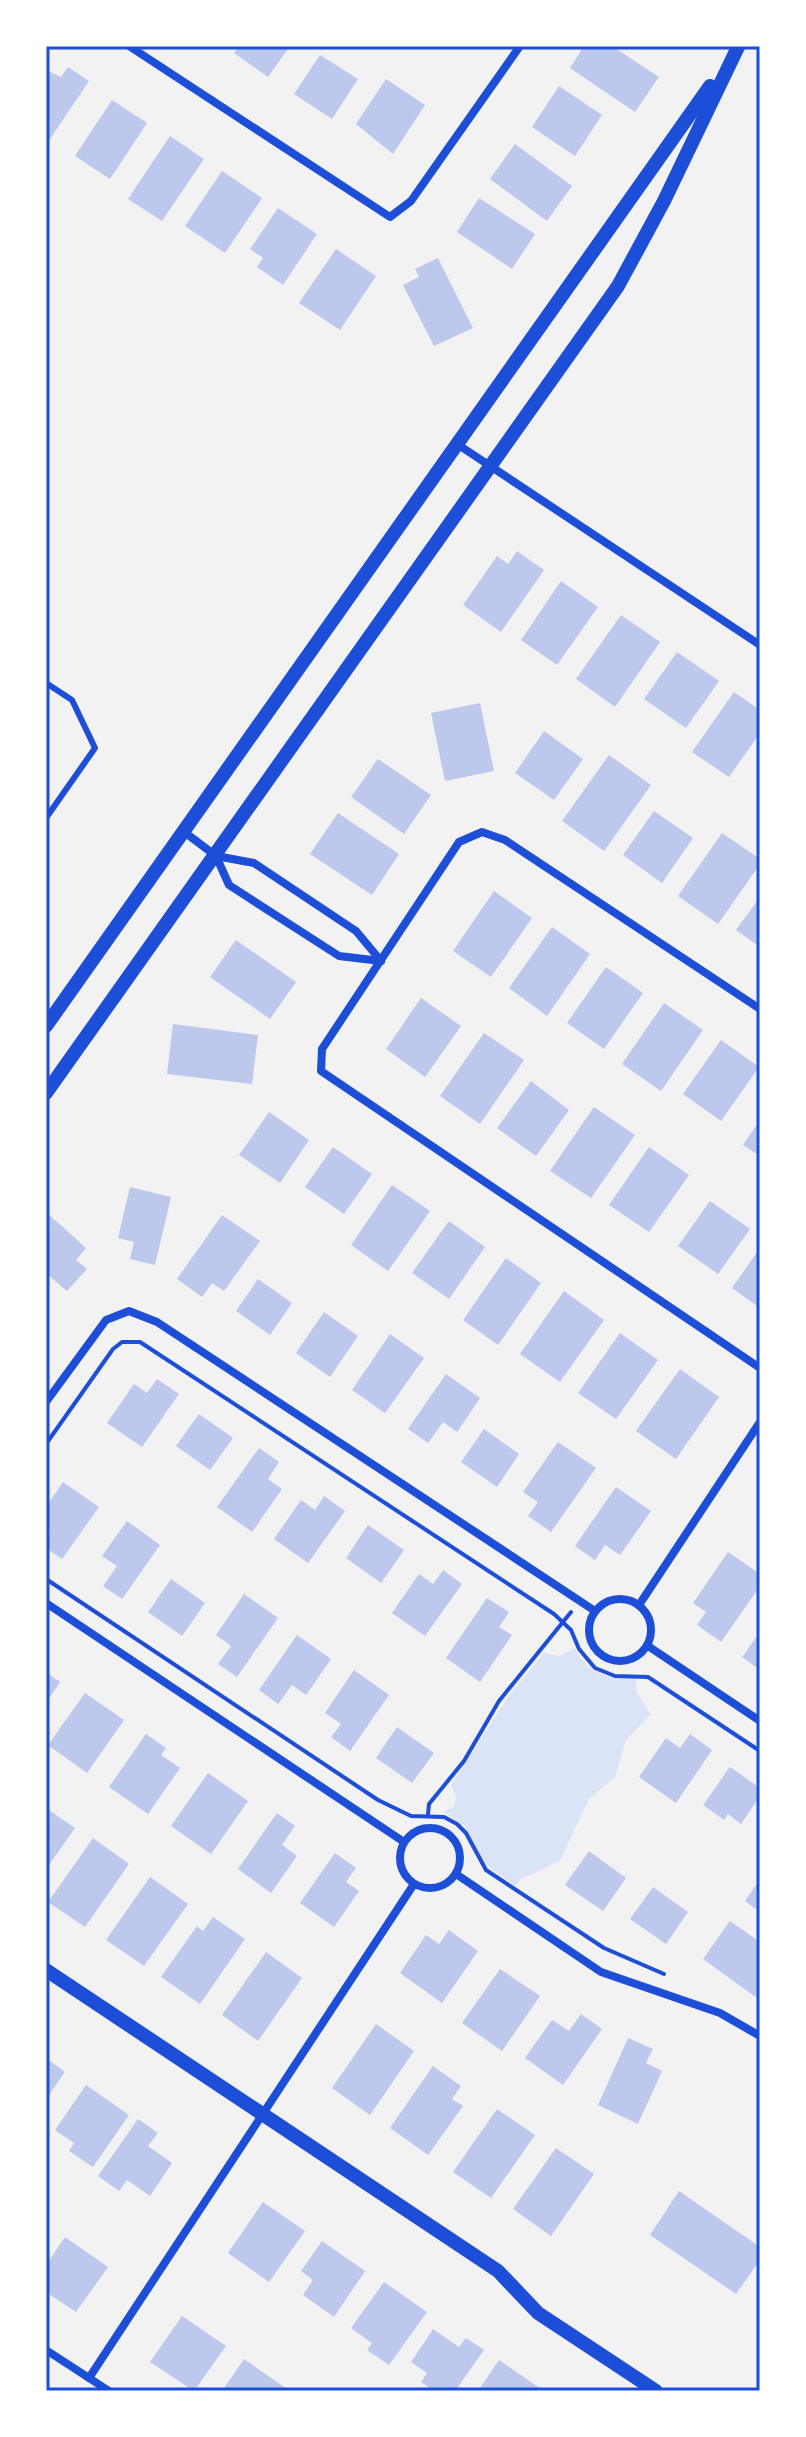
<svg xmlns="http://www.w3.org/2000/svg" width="806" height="2437" font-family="'Alegreya Sans',sans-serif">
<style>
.green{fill:#dbe4f7}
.building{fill:#bdc9ec}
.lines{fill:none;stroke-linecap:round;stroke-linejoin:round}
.path{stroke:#1d4ed8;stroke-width:4}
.service{stroke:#1d4ed8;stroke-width:6}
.minor{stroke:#1d4ed8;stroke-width:8}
.tertiary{stroke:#1d4ed8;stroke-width:14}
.neatline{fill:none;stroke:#1d4ed8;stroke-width:3}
</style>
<rect width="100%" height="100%" fill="#f2f2f2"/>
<!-- green -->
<path class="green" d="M575,1648c12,27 34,31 60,30l2,15 14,21 -25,26 -11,37 -26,22 -29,62 -39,18 -6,7 -32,-24 -18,-36 -22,-14 11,-5 2,-10 -5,-12 59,-91 34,-41 16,3z"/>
<!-- building -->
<g class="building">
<path d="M239,46h51l-22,31 -34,-24z"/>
<path d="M584,46h28l47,31 -24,35 -65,-44z"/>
<path d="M320,55l38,24 -26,40 -38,-25z"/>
<path d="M68,67l21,14 -39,58 -4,-3v-66l15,7z"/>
<path d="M386,79l39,26 -32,49 -37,-30z"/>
<path d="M559,86l43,29 -27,41 -43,-29z"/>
<path d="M112,100l35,23 -37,56 -35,-23z"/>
<path d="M170,136l34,23 -42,62 -34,-22z"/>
<path d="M515,144l57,42 -25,35 -57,-42z"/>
<path d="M222,171l40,27 -37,55 -40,-27z"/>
<path d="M479,198l56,36 -23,35 -55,-37z"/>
<path d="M278,208l39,26 -34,51 -26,-18 6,-9 -13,-9z"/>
<path d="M336,249l40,27 -36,54 -41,-27z"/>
<path d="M438,258l35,70 -39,18 -31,-61 16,-8 -4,-8z"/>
<path d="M517,551l27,19 -43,62 -38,-27 34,-49 11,8z"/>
<path d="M561,581l37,26 -41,58 -36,-25z"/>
<path d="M621,615l39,27 -45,65 -39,-28z"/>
<path d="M677,652l42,29 -33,47 -42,-29z"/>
<path d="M734,692l26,18v23l-31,44 -37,-25z"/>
<path d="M480,703l14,68 -49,10 -14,-68z"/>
<path d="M544,731l39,28 -29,41 -39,-27z"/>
<path d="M609,755l42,30 -47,66 -42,-30z"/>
<path d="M378,759l53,36 -27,39 -53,-37z"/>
<path d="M654,811l39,27 -31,45 -39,-28z"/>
<path d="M338,813l61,41 -27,41 -62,-41z"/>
<path d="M722,833l38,26v5l-42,60 -40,-28z"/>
<path d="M494,891l38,27 -41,59 -38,-26z"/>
<path d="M760,897v50l-24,-17z"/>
<path d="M552,927l38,27 -43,62 -38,-28z"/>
<path d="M236,940l60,42 -26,37 -60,-42z"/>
<path d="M606,967l37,26 -39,56 -37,-26z"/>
<path d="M421,998l40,28 -36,51 -39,-28z"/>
<path d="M664,1003l39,27 -42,61 -39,-27z"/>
<path d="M173,1024l85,11 -6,49 -85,-10z"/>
<path d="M484,1033l40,27 -44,64 -40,-28z"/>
<path d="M721,1040l38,27 -38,54 -38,-27z"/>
<path d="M531,1081l38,29 -33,46 -39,-28z"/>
<path d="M594,1107l41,28 -44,63 -41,-27z"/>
<path d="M269,1112l40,28 -29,43 -41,-28z"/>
<path d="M760,1120v36l-17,-11z"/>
<path d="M333,1147l39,27 -28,40 -39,-27z"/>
<path d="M649,1147l40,28 -40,57 -40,-27z"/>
<path d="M392,1185l38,26 -42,60 -37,-26z"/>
<path d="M130,1187l41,10 -16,68 -25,-6 4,-17 -16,-4z"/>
<path d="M710,1201l40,28 -32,45 -40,-28z"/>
<path d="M46,1212l40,36 -10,12 11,9 -20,22 -21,-18z"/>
<path d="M222,1215l38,26 -36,50 -12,-8 -10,14 -25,-18z"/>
<path d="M449,1221l36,26 -36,52 -37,-26z"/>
<path d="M760,1248v60l-28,-20z"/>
<path d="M506,1258l35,25 -43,62 -35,-25z"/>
<path d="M258,1279l34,24 -22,32 -34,-24z"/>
<path d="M564,1291l40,29 -44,62 -40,-28z"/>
<path d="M324,1312l34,24 -28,41 -34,-24z"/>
<path d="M620,1333l38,27 -42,59 -38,-26z"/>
<path d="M390,1334l34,24 -39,55 -33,-23z"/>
<path d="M680,1369l39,28 -43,62 -40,-28z"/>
<path d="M446,1374l34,24 -23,34 -14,-10 -15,21 -20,-14z"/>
<path d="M157,1379l22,15 -37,53 -35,-24 27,-39 13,9z"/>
<path d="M199,1414l34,24 -23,32 -34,-24z"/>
<path d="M484,1429l35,25 -22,33 -36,-25z"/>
<path d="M558,1442l38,26 -45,64 -23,-16 10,-14 -15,-10z"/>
<path d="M259,1448l20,14 -11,17 14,10 -30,43 -35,-25z"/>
<path d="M63,1482l36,25 -37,52 -16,-11 4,-19 -4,-2v-20z"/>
<path d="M616,1487l35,24 -31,44 -15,-10 -10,15 -20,-14z"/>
<path d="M324,1496l21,15 -37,52 -34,-24 27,-39 14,10z"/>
<path d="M127,1521l33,24 -38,54 -19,-13 14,-20 -15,-10z"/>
<path d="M368,1525l36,25 -23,33 -35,-25z"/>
<path d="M728,1552l32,22v12l-39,56 -24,-17 9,-13 -13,-9z"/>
<path d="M443,1570l19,14 -37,52 -33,-23 27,-39 14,10z"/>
<path d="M171,1579l34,24 -23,33 -34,-24z"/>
<path d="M244,1594l34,24 -41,59 -19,-13 13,-18 -15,-11z"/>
<path d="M487,1598l22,14 -10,15 13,8 -32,47 -34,-24z"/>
<path d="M760,1632v38l-18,-13z"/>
<path d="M297,1635l34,24 -25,36 -14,-10 -14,19 -19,-14z"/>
<path d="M354,1670l35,25 -39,56 -19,-14 10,-13 -16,-11z"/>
<path d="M46,1672l14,10 -14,21z"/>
<path d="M85,1693l39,27 -37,53 -39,-28z"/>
<path d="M397,1727l37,26 -22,30 -36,-25z"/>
<path d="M146,1734l20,14 -5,7 19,13 -32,46 -39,-27z"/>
<path d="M690,1734l22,16 -36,53 -37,-26 27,-39 14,10z"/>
<path d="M730,1767l30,21v8l-19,28 -13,-10 -4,6 -21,-15z"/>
<path d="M208,1773l40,28 -37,53 -40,-28z"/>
<path d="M46,1808l29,20 -29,41z"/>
<path d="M277,1813l18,13 -13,19 15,11 -26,37 -33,-24z"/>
<path d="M93,1838l36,26 -44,63 -37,-25z"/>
<path d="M589,1851l37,27 -23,33 -38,-26z"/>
<path d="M335,1853l21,15 -10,14 13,9 -25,36 -34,-24z"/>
<path d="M150,1877l38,27 -44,62 -38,-26z"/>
<path d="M760,1879v33l-15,-11z"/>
<path d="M653,1887l35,25 -22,32 -36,-25z"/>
<path d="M213,1917l32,22 -45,65 -39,-27 36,-51 6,5z"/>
<path d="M730,1921l30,21 -3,56 -54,-39z"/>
<path d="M449,1930l29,21 -36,52 -42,-30 26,-38 13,9z"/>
<path d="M266,1952l36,26 -44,63 -36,-26z"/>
<path d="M500,1969l40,27 -38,55 -40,-28z"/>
<path d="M581,2014l21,15 -39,56 -38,-27 27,-38 17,11z"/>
<path d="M376,2024l38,27 -44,64 -38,-27z"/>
<path d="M628,2038l25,11 -7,14 16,8 -24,53 -40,-19z"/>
<path d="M46,2058l19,14 -19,27z"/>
<path d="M433,2066l28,20 -9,13 11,7 -35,49 -38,-27z"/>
<path d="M86,2085l43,30 -36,52 -24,-16 5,-8 -19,-13z"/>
<path d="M497,2109l38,26 -44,63 -38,-26z"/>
<path d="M138,2119l20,14 -10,13 24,17 -22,33 -23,-16 -8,11 -21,-15z"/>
<path d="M556,2148l38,26 -43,62 -38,-27z"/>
<path d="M679,2191l81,56v13l-24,34 -86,-59z"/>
<path d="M263,2202l42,29 -36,51 -41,-29z"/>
<path d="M65,2237l43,30 -32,45 -30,-20v-27z"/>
<path d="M322,2241l43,30 -31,46 -31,-22 10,-15 -12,-9z"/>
<path d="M384,2282l43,30 -38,53 -22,-15 5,-7 -21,-15z"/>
<path d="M182,2316l44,30 -32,45 -44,-29z"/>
<path d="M433,2329l26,18 7,-9 18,12 -29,41h-21l-13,-9 6,-9 -16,-11z"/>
<path d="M244,2359l43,30 -1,2h-64z"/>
<path d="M499,2360l45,31h-66z"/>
</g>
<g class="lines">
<!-- path -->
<g class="path">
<path d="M46,1444l67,-95 9,-7h18l414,272 17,16 8,19 16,19 20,8 33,1 112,74"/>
<path d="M46,1579l332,221 33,16 33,1 13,7 9,9 20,37 118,78 60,26"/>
<path d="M428,1814l1,-10 35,-43 35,-60 72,-89"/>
</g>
<!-- service -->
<path class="service" d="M46,683l26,17 23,48 -49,70"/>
<!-- minor -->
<g class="minor">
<path d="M129,46l261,171 21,-16 109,-155"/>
<path d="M457,444l303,201"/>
<path d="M183,831l33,25 13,29 110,71 42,5"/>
<path d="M216,856l38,7 102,68 25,30"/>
<path d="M760,1009l-255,-169 -23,-8 -23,10 -137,207 -1,22 439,297"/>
<path d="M46,1402l60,-82 23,-9 28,11 438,289"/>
<circle cx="620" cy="1630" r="31"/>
<path d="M46,1603l358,239"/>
<path d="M639,1605l121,-183"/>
<path d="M648,1646l112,75"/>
<circle cx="430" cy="1858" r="30"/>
<path d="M456,1874l145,98 119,41 40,23"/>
<path d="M46,2350l63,41"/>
<path d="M89,2378l325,-494"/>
</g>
<!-- tertiary -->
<g class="tertiary">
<path d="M46,1026l664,-940"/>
<path d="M46,1093l572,-807 46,-85 74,-154"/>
<path d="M46,1970l452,301 40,42 118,78"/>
</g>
</g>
<!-- border -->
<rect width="806" height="2437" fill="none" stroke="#ffffff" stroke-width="96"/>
<rect x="48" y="48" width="710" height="2341" class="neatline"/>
</svg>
